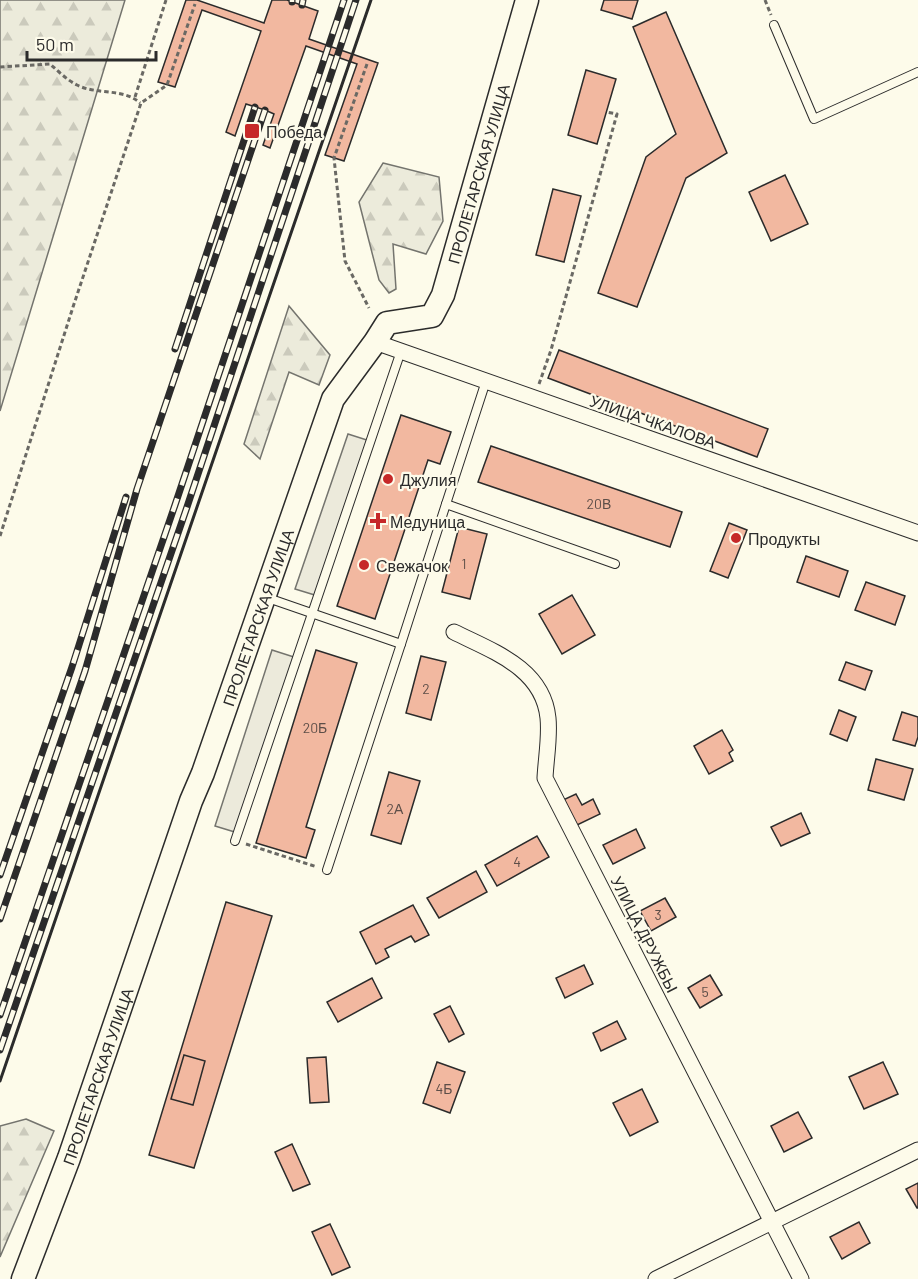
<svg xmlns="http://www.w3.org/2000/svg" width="918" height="1279" font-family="Barlow,sans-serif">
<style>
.forest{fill:url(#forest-firs);stroke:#74746e;stroke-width:1.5}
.parking{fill:#eceadb;stroke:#74746e;stroke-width:1.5}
.building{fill:#f2b8a0;stroke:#2b2b2b;stroke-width:1.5}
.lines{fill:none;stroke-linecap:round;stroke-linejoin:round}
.lane-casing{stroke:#2b2b2b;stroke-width:10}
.street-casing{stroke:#2b2b2b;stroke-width:17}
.secondary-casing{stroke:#2b2b2b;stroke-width:25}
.path{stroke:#6a6964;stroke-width:3;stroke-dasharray:4.5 3;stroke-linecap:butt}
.lane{stroke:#fdfbea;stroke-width:8}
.street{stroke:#fdfbea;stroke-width:15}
.secondary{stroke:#fdfbea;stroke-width:22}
.rail-casing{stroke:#2b2b2b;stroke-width:7}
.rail{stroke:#fdfbea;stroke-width:4.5;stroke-dasharray:14;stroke-linecap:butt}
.wall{stroke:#2b2b2b;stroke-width:3}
.poi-dot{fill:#c62828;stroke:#fdfbea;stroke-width:2}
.labels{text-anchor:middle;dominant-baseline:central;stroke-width:4.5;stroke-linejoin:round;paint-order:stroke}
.number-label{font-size:14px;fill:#5d4e48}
.poi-label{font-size:16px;fill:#2b2b2b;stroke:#fdfbea;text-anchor:start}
.street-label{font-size:16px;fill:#2b2b2b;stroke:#fdfbea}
</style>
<defs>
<pattern id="forest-firs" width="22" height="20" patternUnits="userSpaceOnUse" patternTransform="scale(1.5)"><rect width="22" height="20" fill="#ecebdb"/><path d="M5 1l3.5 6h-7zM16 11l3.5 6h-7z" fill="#cbcabc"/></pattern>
</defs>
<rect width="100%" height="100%" fill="#fdfbea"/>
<!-- forest -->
<g class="forest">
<path d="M0,0h125l-125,411z"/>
<path d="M383,163l56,14 4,44 -17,33 -33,-10 3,45 -7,4 -10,-13 -20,-78z"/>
<path d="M289,306l41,49 -11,30 -30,-13 -29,87 -16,-15z"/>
<path d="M26,1119l28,12 -54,126v-131z"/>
</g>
<!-- parking -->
<g class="parking">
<path d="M348,434l22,7 -52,155 -23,-7z"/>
<path d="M272,650l25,8 -59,175 -23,-7z"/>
</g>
<!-- building -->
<g class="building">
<path d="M186,0h11l67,23 8,-23h15l31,11 -9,28 69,24 -34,98 -19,-6 32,-91 -51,-18 -36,102 -7,-3 11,-31 -9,-4 -19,-6 -11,32 -9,-4 35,-101 -59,-21 -27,77 -17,-5z"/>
<path d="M604,0h34l-6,19 -31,-9z"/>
<path d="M666,12l61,141 -41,25 -49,129 -39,-14 48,-136 30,-23 -43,-107z"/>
<path d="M586,70l30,9 -19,65 -29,-9z"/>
<path d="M785,175l23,49 -37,17 -22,-49z"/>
<path d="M553,189l28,7 -17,66 -28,-7z"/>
<path d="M559,350l209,79 -11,28 -209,-79z"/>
<path d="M401,415l50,17 -11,32 -12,-4 -53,159 -38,-13z"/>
<path d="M491,446l191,66 -12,35 -192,-65z"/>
<path d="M729,523l18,7 -19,48 -18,-7z"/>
<path d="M459,527l28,7 -17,65 -28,-7z"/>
<path d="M806,556l42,15 -9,26 -42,-15z"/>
<path d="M866,582l39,14 -10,29 -40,-15z"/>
<path d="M572,595l23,40 -33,19 -23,-40z"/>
<path d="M316,650l41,13 -51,164 9,3 -9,28 -50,-15z"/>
<path d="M421,656l25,6 -15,58 -25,-7z"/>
<path d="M846,662l26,9 -7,19 -26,-10z"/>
<path d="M839,710l17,7 -9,24 -17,-7z"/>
<path d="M902,712l16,5v20l-3,9 -22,-6z"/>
<path d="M722,730l11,20 -4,3 4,8 -24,13 -15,-28z"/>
<path d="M876,759l37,10 -9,31 -36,-10z"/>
<path d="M389,772l31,9 -19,63 -30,-9z"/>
<path d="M576,794l6,11 11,-6 7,15 -25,12 -12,-26z"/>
<path d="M801,813l9,20 -29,13 -10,-19z"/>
<path d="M636,829l9,19 -32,16 -10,-19z"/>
<path d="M537,836l12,21 -52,29 -12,-21z"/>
<path d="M476,871l11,21 -48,26 -12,-20z"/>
<path d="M665,898l11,19 -25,14 -11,-20z"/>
<path d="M226,902l46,14 -78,252 -45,-13z"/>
<path d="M413,905l16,30 -14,7 -4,-6 -26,13 4,8 -13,7 -16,-32z"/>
<path d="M584,965l9,19 -28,14 -9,-20z"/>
<path d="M710,975l12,20 -22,13 -12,-20z"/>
<path d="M372,978l10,20 -44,24 -11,-20z"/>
<path d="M450,1006l14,28 -15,8 -15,-28z"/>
<path d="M617,1021l9,18 -25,12 -8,-18z"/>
<path d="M184,1055l21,6 -12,44 -22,-6z"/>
<path d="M326,1057l3,45 -19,1 -3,-45z"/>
<path d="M437,1062l28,10 -15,41 -27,-10z"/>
<path d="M883,1062l15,32 -34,15 -15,-32z"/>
<path d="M642,1089l16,33 -28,14 -17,-33z"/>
<path d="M798,1112l14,26 -28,14 -13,-26z"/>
<path d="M292,1144l18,40 -17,7 -18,-39z"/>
<path d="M918,1183v25h-1l-11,-19z"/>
<path d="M859,1222l11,21 -28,16 -12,-22z"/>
<path d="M330,1224l20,43 -18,8 -20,-43z"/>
</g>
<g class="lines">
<!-- lane casing -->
<g class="lane-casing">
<g id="lane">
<path d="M774,25l40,94 104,-47"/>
<path d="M446,504l40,-123"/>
<path d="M265,597l136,47 -74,226"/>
<path d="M401,644l45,-140 169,60"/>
<path d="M235,841l166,-490"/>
</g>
</g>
<!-- street casing -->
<g class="street-casing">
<g id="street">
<path d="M375,342l543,191"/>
<path d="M454,632c38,19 89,36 94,86 2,19 -2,40 -3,60l256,501"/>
<path d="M656,1279l262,-129"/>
</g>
</g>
<!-- secondary casing -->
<g class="secondary-casing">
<g id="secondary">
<path id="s1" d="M23,1279l46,-121 122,-357 12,-28 130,-374 42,-57 12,-19 45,-7 11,-21 84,-295"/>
</g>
</g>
<!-- path -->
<g class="path">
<path d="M765,0l6,15"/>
<path d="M367,64l-33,94 11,103 24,47"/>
<path d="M0,67l50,-3c8,7 17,16 27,21 19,10 47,3 63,18"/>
<path d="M135,97l31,-97"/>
<path d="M539,384l12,-34 66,-236 -11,-2"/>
<path d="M0,536l73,-229 68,-204 26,-18 28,-81"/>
<path d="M246,844l71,23"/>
</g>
<!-- lane -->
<use href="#lane" class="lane"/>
<!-- street -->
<use href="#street" class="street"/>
<!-- secondary -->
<use href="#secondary" class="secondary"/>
<!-- rail casing -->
<g class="rail-casing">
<g id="rail">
<path d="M292,2v-2"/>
<path d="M302,5l1,-5"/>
<path d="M175,349l80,-242"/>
<path d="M0,875l72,-208 54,-170"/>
<path d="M0,919l85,-248 52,-182 128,-379"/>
<path d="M0,1015l175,-510 169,-505"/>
<path d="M0,1050l187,-543 169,-507"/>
</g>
</g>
<!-- rail -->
<use href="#rail" class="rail"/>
<!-- wall -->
<path class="wall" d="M0,1081l371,-1081"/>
</g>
<!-- markers -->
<g class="poi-dot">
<rect x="244" y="123" width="16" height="16" rx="3"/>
<circle cx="388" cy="479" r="6"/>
<path d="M375 512h6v6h6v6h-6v6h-6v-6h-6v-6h6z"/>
<circle cx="736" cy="538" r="6"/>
<circle cx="364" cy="565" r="6"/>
</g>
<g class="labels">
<!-- number labels -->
<g class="number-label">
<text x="599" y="503">20В</text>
<text x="464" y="563">1</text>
<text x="426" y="688">2</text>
<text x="315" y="727">20Б</text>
<text x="395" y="808">2А</text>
<text x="517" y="861">4</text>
<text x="658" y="914">3</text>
<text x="705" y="991">5</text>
<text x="444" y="1088">4Б</text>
</g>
<!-- poi labels -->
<g class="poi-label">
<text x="266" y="131">Победа</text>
<text x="400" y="479">Джулия</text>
<text x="390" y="521">Медуница</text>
<text x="748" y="538">Продукты</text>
<text x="376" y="565">Свежачок</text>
</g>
<!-- street labels -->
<g class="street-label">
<text stroke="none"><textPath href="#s1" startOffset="1222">ПРОЛЕТАРСКАЯ УЛИЦА</textPath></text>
<text transform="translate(653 421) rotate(19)">УЛИЦА ЧКАЛОВА</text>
<text stroke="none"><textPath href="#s1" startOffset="702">ПРОЛЕТАРСКАЯ УЛИЦА</textPath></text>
<text transform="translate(645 934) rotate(63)">УЛИЦА ДРУЖБЫ</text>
<text stroke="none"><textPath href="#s1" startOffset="216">ПРОЛЕТАРСКАЯ УЛИЦА</textPath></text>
</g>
</g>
<!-- scale -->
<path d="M27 51v9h129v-9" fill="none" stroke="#2b2b2b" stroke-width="3"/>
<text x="36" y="51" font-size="18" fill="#2b2b2b" stroke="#fdfbea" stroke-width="4.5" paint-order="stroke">50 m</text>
</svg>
